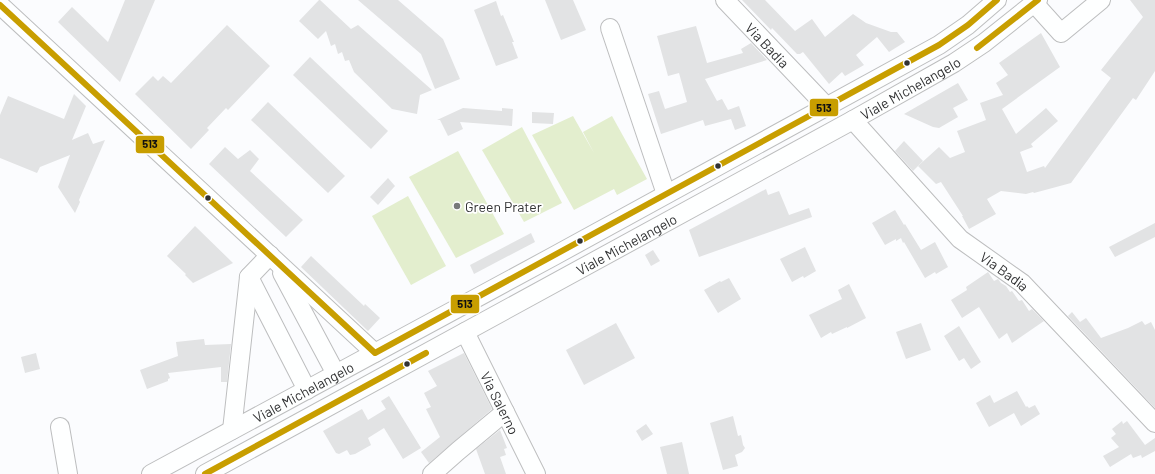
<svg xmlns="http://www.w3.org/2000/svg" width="1155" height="474" font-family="Barlow,sans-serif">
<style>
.green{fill:#e3eece}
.building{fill:#e2e3e4}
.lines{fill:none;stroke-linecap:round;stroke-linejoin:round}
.minor-casing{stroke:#bdbebf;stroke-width:20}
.minor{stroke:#feffff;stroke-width:18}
.bus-1-casing{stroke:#fff;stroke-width:9}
.bus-1{stroke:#c89e00;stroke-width:6}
.bus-dot{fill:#313233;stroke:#fff;stroke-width:1.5}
.poi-dot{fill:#78797a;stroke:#fff;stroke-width:1.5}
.labels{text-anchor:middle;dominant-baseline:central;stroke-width:3.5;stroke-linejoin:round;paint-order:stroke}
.street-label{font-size:14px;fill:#313233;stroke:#fff}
.poi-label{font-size:14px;fill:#313233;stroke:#fff;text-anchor:start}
.line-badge{stroke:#fff;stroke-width:1.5}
.pale-badge-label{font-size:11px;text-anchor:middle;font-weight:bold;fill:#111}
</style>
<rect width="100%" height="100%" fill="#fbfcfe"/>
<!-- green -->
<g class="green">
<path d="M573,116l21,37 -11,-21 29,-16 35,63 -30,16 -3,-6 -40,21 -42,-75z"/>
<path d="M522,127l40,76 -38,19 -42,-72z"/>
<path d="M458,151l46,83 -48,24 -47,-81z"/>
<path d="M408,196l38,70 -35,19 -39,-69z"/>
</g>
<!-- building -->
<g class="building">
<path d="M125,0h30l-35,82 -62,-60 14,-15 36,35z"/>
<path d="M319,0h1l31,29 7,-4 74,65 -12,5 -3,19 -25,-5 -38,-37 -5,-12 -4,1 -3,-9 -4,2 -3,-10 -4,2 -5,-15 -8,8 -19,-18z"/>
<path d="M358,0h40l45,39 17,40 -25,10 -14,-35z"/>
<path d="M545,0h28l13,30 -25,10z"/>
<path d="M742,0h23l30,31 17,-12 13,18 28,-23 13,9 25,9h6l8,10 -16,10 -12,-15 -21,18 8,10 -19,11 -3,-4 -13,12 -26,-32 -3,2h-3l-25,-26 -1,2z"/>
<path d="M1130,0h25v71l-19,29 -3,-2 -62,85 -37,10 -1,-1 -7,2 -25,-3 -14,8 9,15 -27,15 -7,-13h1l-22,-34 -5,2 -18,-18 21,-19 11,11 15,-6 -8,-21 29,-11 -6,-17 23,-8 -7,-12 12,-8 -9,-12 42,-30 19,34 -58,42 14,25 30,-26 12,13 -27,23 2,3 -13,5 7,20 17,-6 1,2 66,-90 -10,-8 42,-53z"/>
<path d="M496,1l5,15 2,-1 11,27h-2l6,16 -22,8 -22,-56z"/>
<path d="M227,25l43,41 -42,44 -2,-2 -19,20 2,2 -18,19 -56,-55 18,-18 5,5 5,-5 8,7z"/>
<path d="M696,26l11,37 36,-10 -2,-4 10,-6 16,17 -62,19 12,22 5,-2 6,11 11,-4 7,20 -11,4 -4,-11 -26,7 -2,-6 -42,14 -13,-40 11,-3 6,18 22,-7 -8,-29 -11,3 -11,-40z"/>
<path d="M310,57l78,74 -17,18 -78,-74z"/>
<path d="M958,83l10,17 -15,8 5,9 -19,11 -6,-1 -29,-13z"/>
<path d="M74,94l12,12 -14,34 16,-7 5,11 12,-4 -26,60 1,2 -5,11 -17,-26 12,-32 -30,12 -3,6 -37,-15v-43l8,-19 56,23z"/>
<path d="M268,102l77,74 -17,17 -77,-73z"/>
<path d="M463,108l39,3v-3l11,1 -1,17 -52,-4 3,7 -15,7 -8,-16h-3z"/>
<path d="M532,112l22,1 -1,11 -21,-1z"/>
<path d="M904,141l19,20 -10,10 -18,-20z"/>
<path d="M225,147l13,12 12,-9 9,9 -9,12 53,49 -17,17 -77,-73z"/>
<path d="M388,178l7,8 -17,19 -8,-8z"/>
<path d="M766,189l2,6 11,-4 10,24 20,-7 3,9 -113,40 -10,-27z"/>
<path d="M895,210l9,15 1,-1 16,26 14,-8 13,25 -12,7 -1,-2 -10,6 -21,-36 -1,1 -2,-5 -5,3v-2l-11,6 -13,-22z"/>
<path d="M1155,223v14l-40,20 -6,-10z"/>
<path d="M195,226l38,37 -40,20 -8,-8 1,-1 -19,-18z"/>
<path d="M531,233l4,9 -61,32 -4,-9z"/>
<path d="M805,247l11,24 -12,7 -1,-2 -11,6 -12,-23z"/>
<path d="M653,250l7,11 -9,5 -6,-11z"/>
<path d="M311,256l53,50 1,-2 15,14 -12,13 -67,-64z"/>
<path d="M988,272l6,9 4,-2 3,4 5,3 4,6 2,-1 7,10 3,-1 7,11 3,-2 12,12 -32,22 -5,-10 -8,6 -20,-32 -17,11 -11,-18 16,-10 -1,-3z"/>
<path d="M729,278l12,21 -23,14 -14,-23 16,-9 1,1z"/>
<path d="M849,284l17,34 -19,10v-1l-15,7 -1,-2 -10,6 -12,-23 33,-16 -4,-9z"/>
<path d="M1072,312l8,10 6,-4 15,20 27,-10 14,-7 3,4 6,-3 4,8v78l-87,-92z"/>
<path d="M616,323l19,35 -51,27 -18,-35z"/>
<path d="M921,323l10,27 -25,9 -10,-27z"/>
<path d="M959,326l22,36 -10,7 -7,-11 -5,3 -15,-25z"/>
<path d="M204,339l1,6 26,-1 -4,38h-6v-15l-53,6 2,5 -2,1v2l-21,8 -7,-19 38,-14 -2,-14z"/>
<path d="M36,353l4,16 -15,4 -4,-16z"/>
<path d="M464,353l28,56 -63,54 -8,-11 19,-15 -14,-28 5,-2 -7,-14 13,-7 -9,-15z"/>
<path d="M1017,391l9,16 1,-1 2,2 6,-3 5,9 -19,12 -7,-13 -25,14 -13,-24 14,-8 4,8z"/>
<path d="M389,396l32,52 -18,11 -19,-31 -16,10 3,7 -16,9 -5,1 -3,-5 -8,4 -3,-1 -13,-22 39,-22 6,11 18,-11 -5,-8z"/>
<path d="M733,416l5,20 3,-1 2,10 2,3 -3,4 -7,3 3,11 -15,4 -13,-47z"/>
<path d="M1122,421l1,3 4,-3 18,24 10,-7v13l-13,7 -1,-3 -8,3 -2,-4 -21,13 -7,-11 16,-9 -8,-9 5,-4 -4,-5z"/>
<path d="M646,424l7,10 -11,7 -6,-10z"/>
<path d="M500,430l7,18 -3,1 2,6 -6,2 6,17h-21l-9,-25z"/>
<path d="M682,442l7,32h-22l-7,-27z"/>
</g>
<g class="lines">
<!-- minor casing -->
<g class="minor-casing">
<g id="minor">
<path id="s1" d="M725,0l102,107"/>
<path d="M1034,3l27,30 40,-33"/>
<path d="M0,5l375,348"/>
<path d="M610,28l56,166"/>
<path id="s2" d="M853,120l107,119 62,44 133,140"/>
<path d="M270,255l-21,22 58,113"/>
<path d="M282,273l54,101"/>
<path id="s3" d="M465,332l71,142"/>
<path d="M60,427l8,47"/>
<path d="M232,430l17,-153"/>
<path id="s4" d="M151,474l403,-218 385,-211 29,-20 29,-25"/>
<path id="s5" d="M205,474l648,-354 101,-57 30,-20 54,-43"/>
<path d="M432,474l26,-23 47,-39"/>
</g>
</g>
<!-- minor -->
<use href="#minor" class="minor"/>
<!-- bus-1 casing -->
<g class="bus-1-casing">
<g id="bus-1">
<path d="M0,5l375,348 564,-308 29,-20 29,-25"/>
<path d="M977,48l61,-48"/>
<path d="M205,474l221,-121"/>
</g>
</g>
<!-- bus-1 -->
<use href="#bus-1" class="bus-1"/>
</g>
<!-- markers -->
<g class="bus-dot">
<circle cx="907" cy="63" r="3.5"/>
<circle cx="718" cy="166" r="3.5"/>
<circle cx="208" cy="198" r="3.5"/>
<circle cx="580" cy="241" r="3.5"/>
<circle cx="407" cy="364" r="3.5"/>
</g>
<circle class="poi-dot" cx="457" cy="206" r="4"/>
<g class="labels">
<!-- street labels -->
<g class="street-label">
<text stroke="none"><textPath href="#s1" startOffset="62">Via Badia</textPath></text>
<text stroke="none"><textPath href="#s5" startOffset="804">Viale Michelangelo</textPath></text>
<text stroke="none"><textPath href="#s5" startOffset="480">Viale Michelangelo</textPath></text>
<text stroke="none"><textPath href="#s2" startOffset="215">Via Badia</textPath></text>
<text stroke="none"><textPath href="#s4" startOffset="173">Viale Michelangelo</textPath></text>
<text stroke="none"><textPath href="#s3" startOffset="79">Via Salerno</textPath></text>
</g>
<!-- poi labels -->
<g class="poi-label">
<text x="465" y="206">Green Prater</text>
</g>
</g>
<g class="line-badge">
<rect x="809" y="98" width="30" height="19" rx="4" fill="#c89e00"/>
<rect x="135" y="135" width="30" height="19" rx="4" fill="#c89e00"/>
<rect x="450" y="294" width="30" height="20" rx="4" fill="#c89e00"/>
</g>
<g class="pale-badge-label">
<text x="824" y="112">513</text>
<text x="150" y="148">513</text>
<text x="465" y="308">513</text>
</g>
</svg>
